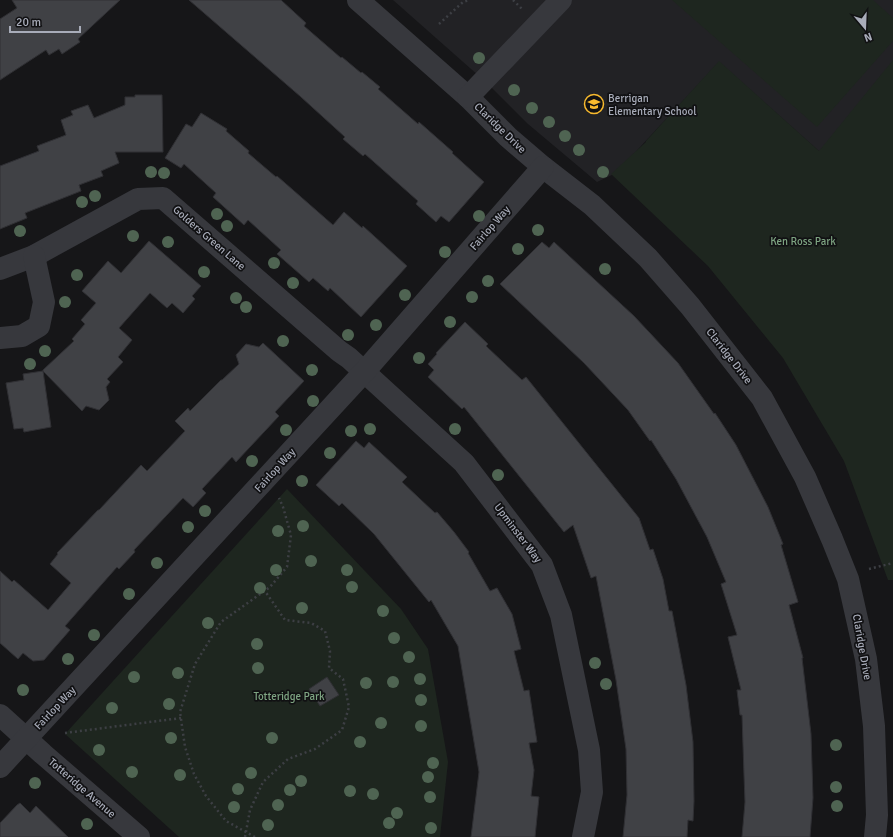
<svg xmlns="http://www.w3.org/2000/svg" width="893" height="837" font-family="Signika,sans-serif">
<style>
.built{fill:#222225}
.green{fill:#1e261f}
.building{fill:#404145;stroke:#303034}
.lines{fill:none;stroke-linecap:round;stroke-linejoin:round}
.path{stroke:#3d3f44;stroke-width:2.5;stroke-dasharray:2 3;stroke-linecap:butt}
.minor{stroke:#37383d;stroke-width:22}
.tree{fill:#4f6452}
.labels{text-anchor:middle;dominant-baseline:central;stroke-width:3.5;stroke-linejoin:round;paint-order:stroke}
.poi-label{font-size:11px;fill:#a8acb9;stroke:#111113;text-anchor:start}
.street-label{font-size:11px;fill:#a8acb9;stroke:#111113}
.park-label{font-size:11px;fill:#7ea482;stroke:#111113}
</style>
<rect width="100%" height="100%" fill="#161618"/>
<!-- built -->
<path class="built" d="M393,0h500v71l-73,81 -101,-90 -103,111 -19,9 -69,-58 -40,-40z"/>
<!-- green -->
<g class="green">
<path d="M672,0h201l20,18v23l-76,86z"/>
<path d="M893,60v520h-5l-44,-119 -61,-103 -75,-92 -97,-92 35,-32v-1l73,-80 100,90z"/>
<path d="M287,489l114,120 27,40 20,113 -8,75h-261l-114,-103z"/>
</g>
<!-- building -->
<g class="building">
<path d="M12,0h108l-42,39 2,3 -18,12 -3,-5 -10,6 -3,-5 -46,30v-61l17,-11z"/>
<path d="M189,0h92l25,23 -2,3 37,32 1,-1 19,16 1,-1 18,15 -2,2 40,35 1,-2 34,30 -1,1 32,29 -35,40 -8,-6 -5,6 -20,-18 2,-3 -53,-47 -2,2 -20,-17 2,-2 -44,-40z"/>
<path d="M135,95h27l1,57h-48l4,11 -18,8 2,5 -24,9 2,6 -56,22 2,5 -27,11v-63l39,-15 -2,-5 29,-11 -5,-15 12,-5 -2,-4 17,-6 6,13 31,-13v-8h10z"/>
<path d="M201,113l26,16 -1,2 23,20 -1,2 28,24 1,-1 56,49 11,-13 18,16 1,-2 44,40 -46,51 -31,-29 -2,3 -15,-13 -4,4 -32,-28 4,-4 -33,-30 -4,5 -31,-28 3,-4 -32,-29 -3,4 -16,-10 21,-34 6,3z"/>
<path d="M149,241l52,45 -9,10 3,3 -12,14 -11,-10 -5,5 -17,-15 -31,35 13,12 -14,17 5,5 -16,17 3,3 -4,5 3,13 -10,10 -13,-4 -4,5 -39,-40 8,56 -27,5 -1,-4 -9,1 -8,-46 18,-3 -1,-6 20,-3v-1l31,-29 -2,-2 13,-15 -4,-4 15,-17 -14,-12 26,-30 13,12z"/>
<path d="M542,242l7,6 5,-6 80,74 44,47 36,51 1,-1 21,32 32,62 15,37 -2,1 17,57 -9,3 14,53h-1l9,76 2,64 -3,39h-68l3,-35 -1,-27 -2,-60h-2l-3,-25h4l-13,-53 9,-2 -16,-51 5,-2 -19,-45 -31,-58 -25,-39 -1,1 -22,-31 -44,-47 -84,-79z"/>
<path d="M465,322l23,22 -2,2 36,34 4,-3 113,141 11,32 3,-1 10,30 6,32h3l14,74 7,57 1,59 -1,20 -5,-1 -1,17h-64l4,-42 -1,-46 -10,-69 -20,-104 -5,2 -18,-53 -9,7 -100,-125 -2,2 -34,-32 6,-7 -6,-6 9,-10 -1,-1z"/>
<path d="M263,343l41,38 -29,31 4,4 -43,46 -4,-5 -30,32 4,4 -13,14 -10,-9 -49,52 1,2 -16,17 -2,-2 -52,59 5,4 -26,30 -11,1 -10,-8 -5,6 -18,-16v-72l12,11 2,-2 34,30 23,-27 -21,-19 8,-10 -1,-1 41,-43h1l42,-45 6,6 38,-40 -10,-10 13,-13 2,3 31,-31h1l17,-16 -3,-9 10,-11 13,3z"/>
<path d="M356,441l8,7 5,-6 38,35 -5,5 33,31 2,-1 17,20 15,20 -1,1 22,38 7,-3 15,26 9,35 -7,2 10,40 5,-1 8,52 -8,1 5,27 -3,26 8,1 -4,40h-64l8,-65 -21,-126 -27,-46 -2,2 -55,-68 -32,-31 -3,3 -23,-21z"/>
<path d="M327,677l12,18 -19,11 -11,-17z"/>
<path d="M20,803l10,10 6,-7 32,31h-68v-14l17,-18z"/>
</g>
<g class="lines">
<!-- path -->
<g class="path">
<path d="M513,0l9,9"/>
<path d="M439,24l24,-22 6,-2"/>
<path d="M869,569l24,-6"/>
<path d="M65,733l116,-15"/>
<path d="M245,837l5,-27 13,-28 25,-23 27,-10 27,-19 7,-23 -6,-28 -14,-11 1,-17 -5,-20 -14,-8 -26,-3 -20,-29"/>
<path d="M255,837l-29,-16 -20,-25 -12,-22 -9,-27 -5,-35 15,-48 26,-42 49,-35 17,-20 4,-32 -8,-28 -4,-9"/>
</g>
<!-- minor -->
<g class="minor">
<path d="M358,0l110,97 40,40 35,30 49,38 56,53 42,48 72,92 43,79 27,62 16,40 18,80 8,67 3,89 -2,22"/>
<path d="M468,97l93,-97"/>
<path d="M0,269l34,-13 104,-57 25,-1 176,153 10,7 115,105 78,102 19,50 28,135 3,42 -9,45"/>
<path d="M0,338l22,-2 17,-10 5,-24 -10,-46"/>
<path d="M0,715l43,39 96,83"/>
<path d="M0,767l364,-395 179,-205"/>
</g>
</g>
<!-- trees -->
<g class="tree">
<circle cx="479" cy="58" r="6"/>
<circle cx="514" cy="90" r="6"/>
<circle cx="532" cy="108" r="6"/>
<circle cx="549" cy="122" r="6"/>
<circle cx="565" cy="136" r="6"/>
<circle cx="579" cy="150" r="6"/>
<circle cx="151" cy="172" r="6"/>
<circle cx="603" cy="172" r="6"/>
<circle cx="164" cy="173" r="6"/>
<circle cx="95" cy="196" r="6"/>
<circle cx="82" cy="202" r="6"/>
<circle cx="217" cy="214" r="6"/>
<circle cx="479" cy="216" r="6"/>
<circle cx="227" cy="226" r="6"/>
<circle cx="538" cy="230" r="6"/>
<circle cx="20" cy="231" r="6"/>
<circle cx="133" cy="236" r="6"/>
<circle cx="168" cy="242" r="6"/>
<circle cx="518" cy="249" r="6"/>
<circle cx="445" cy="252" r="6"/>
<circle cx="274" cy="263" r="6"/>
<circle cx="605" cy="269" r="6"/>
<circle cx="204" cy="272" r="6"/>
<circle cx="77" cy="275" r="6"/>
<circle cx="488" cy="281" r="6"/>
<circle cx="293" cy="283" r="6"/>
<circle cx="405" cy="295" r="6"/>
<circle cx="472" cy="297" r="6"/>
<circle cx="236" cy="298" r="6"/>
<circle cx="65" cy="302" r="6"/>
<circle cx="246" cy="307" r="6"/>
<circle cx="450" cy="322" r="6"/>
<circle cx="376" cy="325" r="6"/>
<circle cx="348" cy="335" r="6"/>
<circle cx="283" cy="341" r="6"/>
<circle cx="45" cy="351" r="6"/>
<circle cx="419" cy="358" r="6"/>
<circle cx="30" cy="364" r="6"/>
<circle cx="312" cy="370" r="6"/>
<circle cx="313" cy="401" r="6"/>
<circle cx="370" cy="429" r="6"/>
<circle cx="455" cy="429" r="6"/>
<circle cx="286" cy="430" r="6"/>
<circle cx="351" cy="431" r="6"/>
<circle cx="330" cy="453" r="6"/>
<circle cx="252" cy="461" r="6"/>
<circle cx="498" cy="475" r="6"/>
<circle cx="302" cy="481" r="6"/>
<circle cx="205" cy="511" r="6"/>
<circle cx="303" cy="526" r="6"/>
<circle cx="188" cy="527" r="6"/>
<circle cx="278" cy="531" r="6"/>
<circle cx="311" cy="561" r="6"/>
<circle cx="157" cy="563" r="6"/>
<circle cx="276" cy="570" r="6"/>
<circle cx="347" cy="570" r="6"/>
<circle cx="352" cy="587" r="6"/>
<circle cx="260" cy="588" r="6"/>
<circle cx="129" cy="594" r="6"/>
<circle cx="302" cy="608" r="6"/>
<circle cx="383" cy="611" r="6"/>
<circle cx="208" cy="623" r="6"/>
<circle cx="94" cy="635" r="6"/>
<circle cx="394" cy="638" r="6"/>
<circle cx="257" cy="644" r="6"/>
<circle cx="409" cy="657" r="6"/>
<circle cx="68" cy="659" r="6"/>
<circle cx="595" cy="663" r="6"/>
<circle cx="258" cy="668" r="6"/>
<circle cx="178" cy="673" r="6"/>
<circle cx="134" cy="677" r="6"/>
<circle cx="420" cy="679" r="6"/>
<circle cx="393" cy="682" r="6"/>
<circle cx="366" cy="683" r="6"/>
<circle cx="606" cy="684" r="6"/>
<circle cx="23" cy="690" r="6"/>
<circle cx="421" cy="700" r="6"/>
<circle cx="169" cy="704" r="6"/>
<circle cx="112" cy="708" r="6"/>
<circle cx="381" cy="723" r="6"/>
<circle cx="421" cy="726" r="6"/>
<circle cx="171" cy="738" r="6"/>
<circle cx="272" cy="738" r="6"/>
<circle cx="360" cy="742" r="6"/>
<circle cx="836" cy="745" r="6"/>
<circle cx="99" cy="750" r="6"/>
<circle cx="433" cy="763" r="6"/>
<circle cx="132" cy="772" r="6"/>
<circle cx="251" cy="773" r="6"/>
<circle cx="180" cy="775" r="6"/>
<circle cx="428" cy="777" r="6"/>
<circle cx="301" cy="781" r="6"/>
<circle cx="35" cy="783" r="6"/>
<circle cx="836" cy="787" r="6"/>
<circle cx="238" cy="789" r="6"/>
<circle cx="290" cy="790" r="6"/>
<circle cx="350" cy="791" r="6"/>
<circle cx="373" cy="794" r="6"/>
<circle cx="430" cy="797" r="6"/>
<circle cx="278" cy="805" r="6"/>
<circle cx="837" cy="806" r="6"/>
<circle cx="234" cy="807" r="6"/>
<circle cx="397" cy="813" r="6"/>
<circle cx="389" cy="823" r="6"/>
<circle cx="87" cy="824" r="6"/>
<circle cx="268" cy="825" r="6"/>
<circle cx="431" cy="828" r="6"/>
</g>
<!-- icons -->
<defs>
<g id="school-ring" transform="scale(1)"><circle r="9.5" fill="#111113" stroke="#f8ba2e" stroke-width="1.5"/><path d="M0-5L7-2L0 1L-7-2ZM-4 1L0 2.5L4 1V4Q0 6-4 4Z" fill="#f8ba2e"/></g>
</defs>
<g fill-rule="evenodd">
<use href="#school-ring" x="594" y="104"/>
</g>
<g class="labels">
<!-- poi labels -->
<g class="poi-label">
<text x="608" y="98">Berrigan<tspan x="608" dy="13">Elementary School</tspan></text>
</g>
<!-- street labels -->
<g class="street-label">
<text transform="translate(500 128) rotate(44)">Claridge Drive</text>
<text transform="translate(490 228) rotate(-49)">Fairlop Way</text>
<text transform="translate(209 238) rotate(41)">Golders Green Lane</text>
<text transform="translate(729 356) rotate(52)">Claridge Drive</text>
<text transform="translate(275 470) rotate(-48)">Fairlop Way</text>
<text transform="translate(518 533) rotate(53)">Upminster Way</text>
<text transform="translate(862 647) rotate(80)">Claridge Drive</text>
<text transform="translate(55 708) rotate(-47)">Fairlop Way</text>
<text transform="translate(82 788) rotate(41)">Totteridge Avenue</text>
</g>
<!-- park labels -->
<g class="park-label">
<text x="803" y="241">Ken Ross Park</text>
<text x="289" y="696">Totteridge Park</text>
</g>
</g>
<!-- north arrow -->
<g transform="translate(865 28) rotate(161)" stroke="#111113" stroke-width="3" paint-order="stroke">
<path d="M0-3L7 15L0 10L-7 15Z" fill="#a8acb9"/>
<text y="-6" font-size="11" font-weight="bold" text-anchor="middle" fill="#a8acb9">N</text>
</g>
<!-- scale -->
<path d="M10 26v6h70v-6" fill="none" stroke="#a8acb9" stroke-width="2"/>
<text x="16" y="26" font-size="12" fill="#a8acb9" stroke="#111113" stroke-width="3" paint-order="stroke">20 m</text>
</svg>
